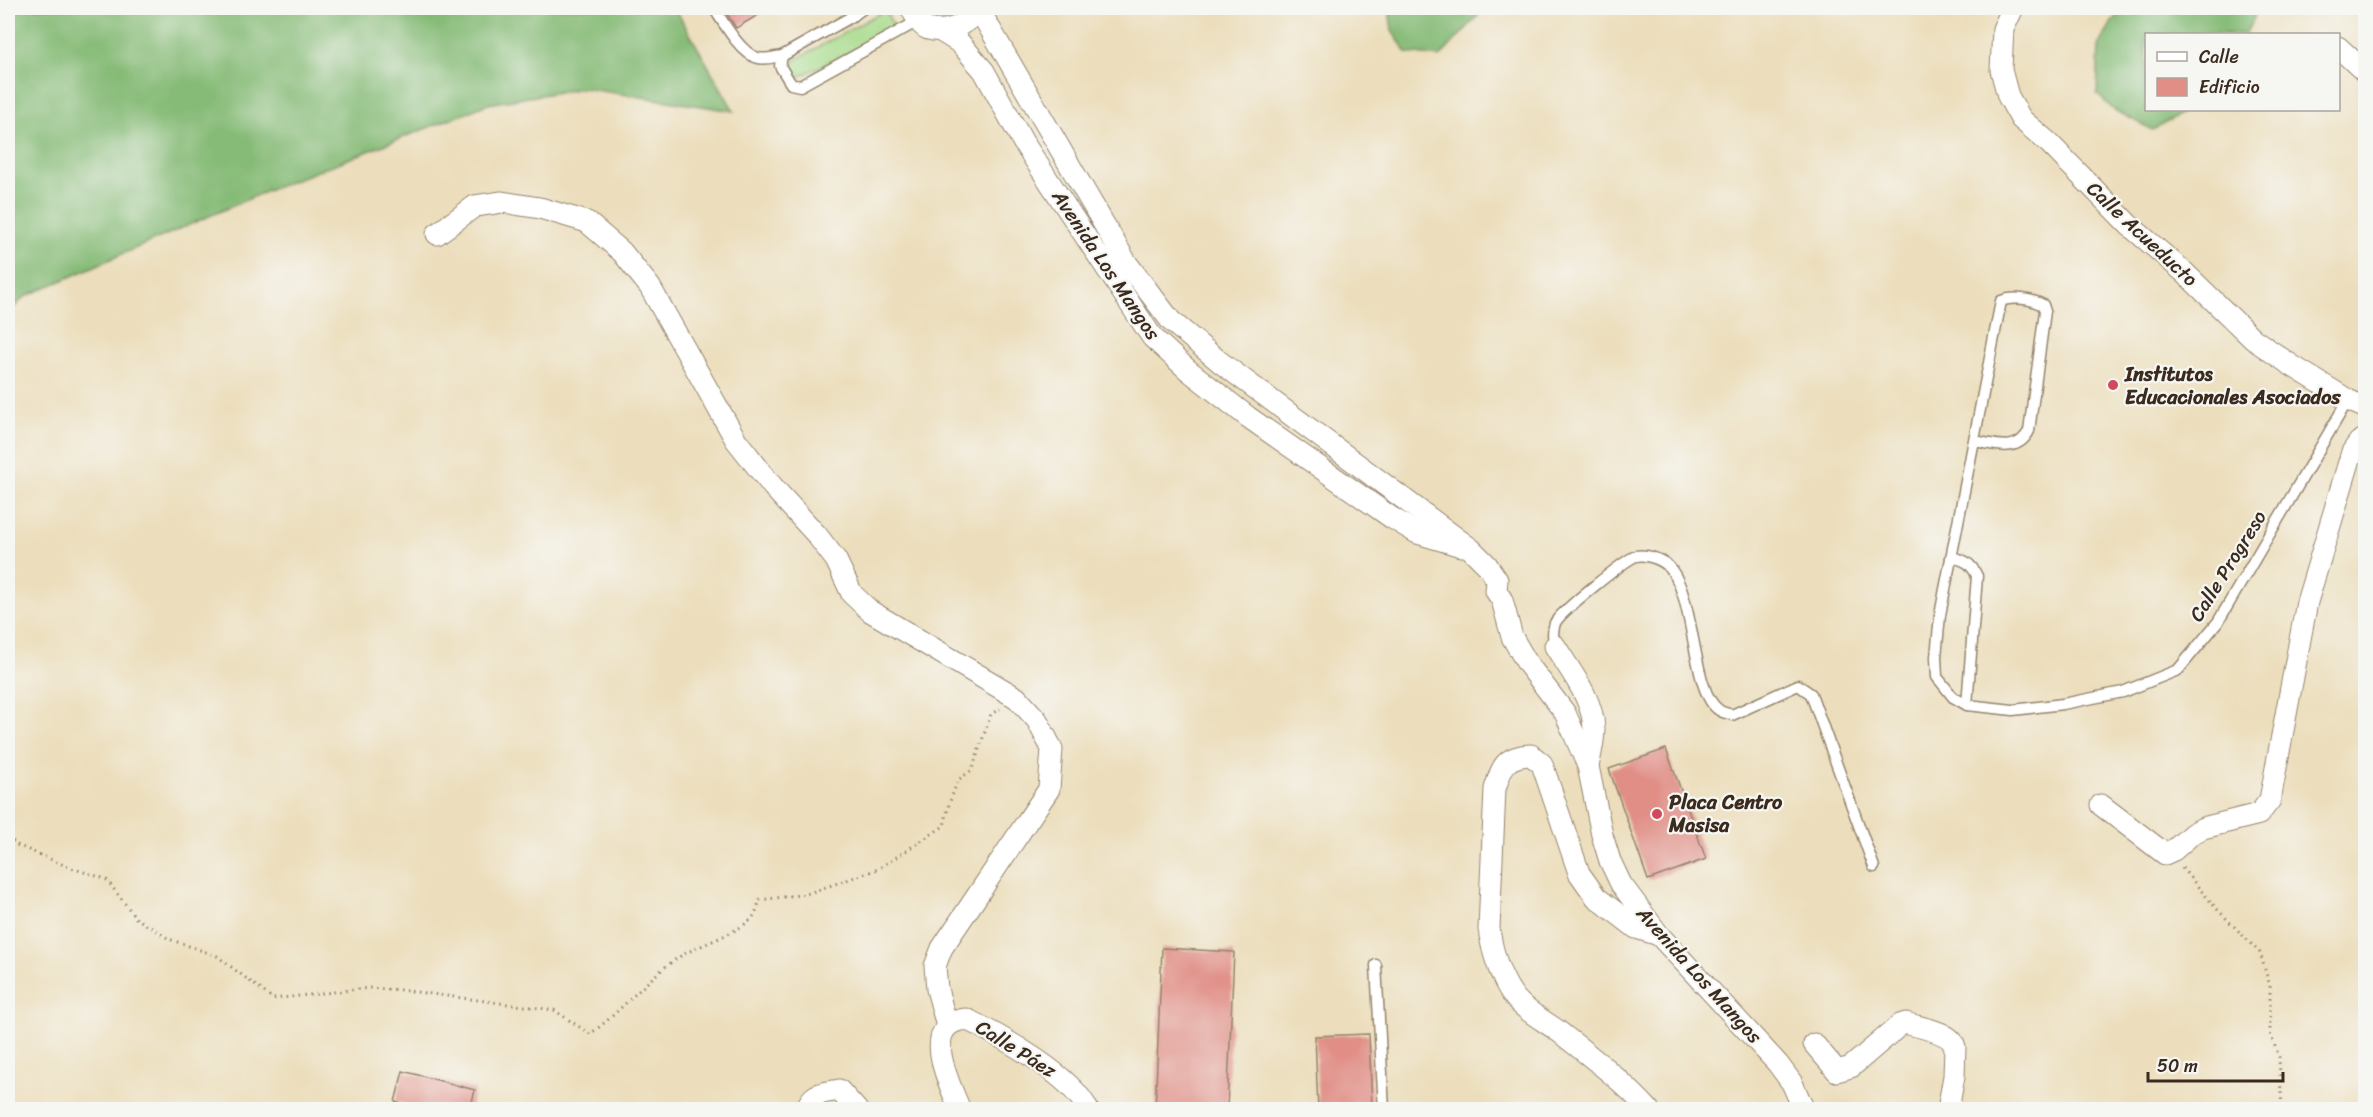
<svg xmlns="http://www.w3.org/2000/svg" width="2373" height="1117" font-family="Sriracha,sans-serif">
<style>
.green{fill:#a8db8b;stroke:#728254;stroke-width:1.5}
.forest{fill:#86bb77;stroke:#60724a;stroke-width:1.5}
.building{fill:#e08e86}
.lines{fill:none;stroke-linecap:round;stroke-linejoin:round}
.service-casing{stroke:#94846d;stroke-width:13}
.minor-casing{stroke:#94846d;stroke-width:23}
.path{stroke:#94846d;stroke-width:3;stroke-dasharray:1.5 4.5;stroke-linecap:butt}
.service{stroke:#fff;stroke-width:10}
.minor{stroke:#fff;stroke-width:21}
.poi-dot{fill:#d1495b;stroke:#f6f6f2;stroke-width:2}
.labels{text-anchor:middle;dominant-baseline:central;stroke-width:4.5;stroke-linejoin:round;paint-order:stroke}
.street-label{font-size:20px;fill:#3b2a1e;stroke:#f6f6f2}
.poi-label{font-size:20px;font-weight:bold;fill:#3b2a1e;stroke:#f6f6f2;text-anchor:start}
</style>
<rect width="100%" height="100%" fill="#f6f6f2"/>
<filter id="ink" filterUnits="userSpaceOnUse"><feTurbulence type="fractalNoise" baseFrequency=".0167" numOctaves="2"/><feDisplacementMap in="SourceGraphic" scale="12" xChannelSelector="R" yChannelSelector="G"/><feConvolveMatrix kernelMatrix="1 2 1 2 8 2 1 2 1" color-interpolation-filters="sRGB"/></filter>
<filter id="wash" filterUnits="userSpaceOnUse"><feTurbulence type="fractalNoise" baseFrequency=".008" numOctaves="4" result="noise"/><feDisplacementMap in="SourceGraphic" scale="24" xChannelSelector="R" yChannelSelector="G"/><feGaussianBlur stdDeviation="1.35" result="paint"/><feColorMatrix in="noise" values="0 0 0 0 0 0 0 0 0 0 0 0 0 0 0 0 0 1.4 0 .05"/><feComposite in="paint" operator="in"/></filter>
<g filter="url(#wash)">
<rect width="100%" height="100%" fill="#ecdebc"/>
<!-- green -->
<g class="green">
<path d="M920,8h41l-2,7 -24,12z"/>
<path d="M885,10l10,19 -96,48 -8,-3v-12z"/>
</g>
<!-- forest -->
<g class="forest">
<path d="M8,8h667l59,103 -152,-23 -94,16 -219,86 -245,107 -16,17z"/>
<path d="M1389,8h96l-45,49 -33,-4 -15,-22z"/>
<path d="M2126,8h129l-1,10 -9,16h-99v76h41l-34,20 -39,-20 -17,-16 2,-48 13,-24z"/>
</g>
<g id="blocks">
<!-- building -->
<g class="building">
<path d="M723,8h47l-34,20z"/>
<path d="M1666,749l40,110 -58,21 -39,-111z"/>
<path d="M1162,948l72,4 -7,158h-72z"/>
<path d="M1369,1034l3,76h-54l-3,-74z"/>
<path d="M403,1071l72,19 -5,20h-48l-27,-8z"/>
</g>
</g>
</g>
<g filter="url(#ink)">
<use href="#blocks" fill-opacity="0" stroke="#94846d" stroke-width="1.5"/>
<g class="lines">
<!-- service casing -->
<g class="service-casing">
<g id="service">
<path d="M714,8c9,14 27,46 44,50 7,2 17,-1 24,-2"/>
<path d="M864,8l-13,9 -69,39 -2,10 11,18 9,2 118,-65"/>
<path d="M1974,441c21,3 43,13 55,-10l16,-120 -2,-6c-11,-6 -30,-9 -42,-4l-61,314 -4,42 1,20 16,20 14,8 46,5 50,-6 60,-12 55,-22 40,-48 130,-222"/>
<path d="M1951,557c14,3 20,6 26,19l-10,129"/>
<path d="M1555,646c-2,-9 -3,-14 0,-23 5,-11 70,-63 81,-67 10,-2 24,3 31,9 29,26 24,128 52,145 3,3 9,3 13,5l66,-30 13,9 63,173"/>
<path d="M1376,965l8,145"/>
<path d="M1138,1108v2"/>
</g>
</g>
<!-- minor casing -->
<g class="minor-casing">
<g id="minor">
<path d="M911,8c4,7 9,18 17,21 17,5 44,-5 48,-21"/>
<path d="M978,8l148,254 45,59 49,41 251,187 16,16 10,15 -1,11 6,9 10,37 15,26 38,50 23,53 14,69 8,26 11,23 38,51 119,129 14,19 12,27"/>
<path d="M2013,8l-10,21 -2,41 7,26 13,23 28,24 80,82 56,48 68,66 38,26 57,35 18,8"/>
<path d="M939,30l21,13 24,28 39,71 129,195 36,33 60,47 144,101 25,15 44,13"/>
<path d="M2338,47l28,26"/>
<path d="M437,234l38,-28 27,-4 38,6 47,14 35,30 28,35 86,153 37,47 43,47 20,26 16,34 18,17 147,87 20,22 15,29 -3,40 -107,159 -7,18 2,23 10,37"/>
<path d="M1555,646c15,25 38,52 39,83 0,12 -3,25 -6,37"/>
<path d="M2101,805l64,49 9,-4 18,-16 11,-6 56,-14 11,-14 37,-198 45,-150 7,-10 7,-4"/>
<path d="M1814,1044l23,27 14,-4 49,-42 6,-2c14,5 45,8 49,24l-1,29 -6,34"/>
<path d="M806,1110c6,-18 16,-17 33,-20l18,20"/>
<path d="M960,1110c-10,-26 -42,-86 6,-91 34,17 106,56 122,91"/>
<path d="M1649,1110c-27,-30 -59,-54 -91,-79 -15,-11 -35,-21 -46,-37 -12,-18 -20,-43 -23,-65l6,-140c7,-23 10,-33 36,-34l11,9 37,109 17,24 40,31 23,7"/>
</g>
</g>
<!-- path -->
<g class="path">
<path d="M8,837l9,8 54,23 35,11 30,39 33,21 48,17 56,43 96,-11 32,2 153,20 36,24c33,-23 64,-65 98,-82 16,-8 55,-22 65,-35 3,-4 5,-12 7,-17l46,-6 72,-25 66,-43 5,-22 9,-24 14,-10 19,-56 9,-5"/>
<path d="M2182,868l34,40 44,45 10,33v47l9,24 3,53"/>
</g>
<!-- service -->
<use href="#service" class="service"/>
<!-- minor -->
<use href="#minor" class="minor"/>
</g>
</g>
<!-- markers -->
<g class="poi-dot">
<circle cx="2113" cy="385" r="6"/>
<circle cx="1657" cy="814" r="6"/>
</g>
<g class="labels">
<!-- street labels -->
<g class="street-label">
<text transform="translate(2142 234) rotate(43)">Calle Acueducto</text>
<text transform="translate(1106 265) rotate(56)">Avenida Los Mangos</text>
<text transform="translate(2228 566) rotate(-58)">Calle Progreso</text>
<text transform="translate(1699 975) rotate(48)">Avenida Los Mangos</text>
<text transform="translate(1016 1049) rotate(32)">Calle Páez</text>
</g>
<!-- poi labels -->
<g class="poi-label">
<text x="2125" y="374">Institutos<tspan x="2125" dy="23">Educacionales Asociados</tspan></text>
<text x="1669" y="802">Placa Centro<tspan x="1669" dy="23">Masisa</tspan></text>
</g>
</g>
<!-- margin -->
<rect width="2373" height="1117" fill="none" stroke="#f6f6f2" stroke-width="30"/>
<!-- legend -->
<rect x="2145" y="33" width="195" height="78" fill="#f6f6f2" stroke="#aba49d" stroke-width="1.5"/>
<rect x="2157" y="52" width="30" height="9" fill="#ffffff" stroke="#aba49d" stroke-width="1.5"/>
<text x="2199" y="63" font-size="18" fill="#3b2a1e">Calle</text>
<rect x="2157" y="78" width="30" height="18" fill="#e08e86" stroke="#aba49d" stroke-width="1.5"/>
<text x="2199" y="93" font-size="18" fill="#3b2a1e">Edificio</text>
<!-- scale -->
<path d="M2148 1072v9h135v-9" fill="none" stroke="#3b2a1e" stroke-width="3"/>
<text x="2157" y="1072" font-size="18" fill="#3b2a1e" stroke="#f6f6f2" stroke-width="4.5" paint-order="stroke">50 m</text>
</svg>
